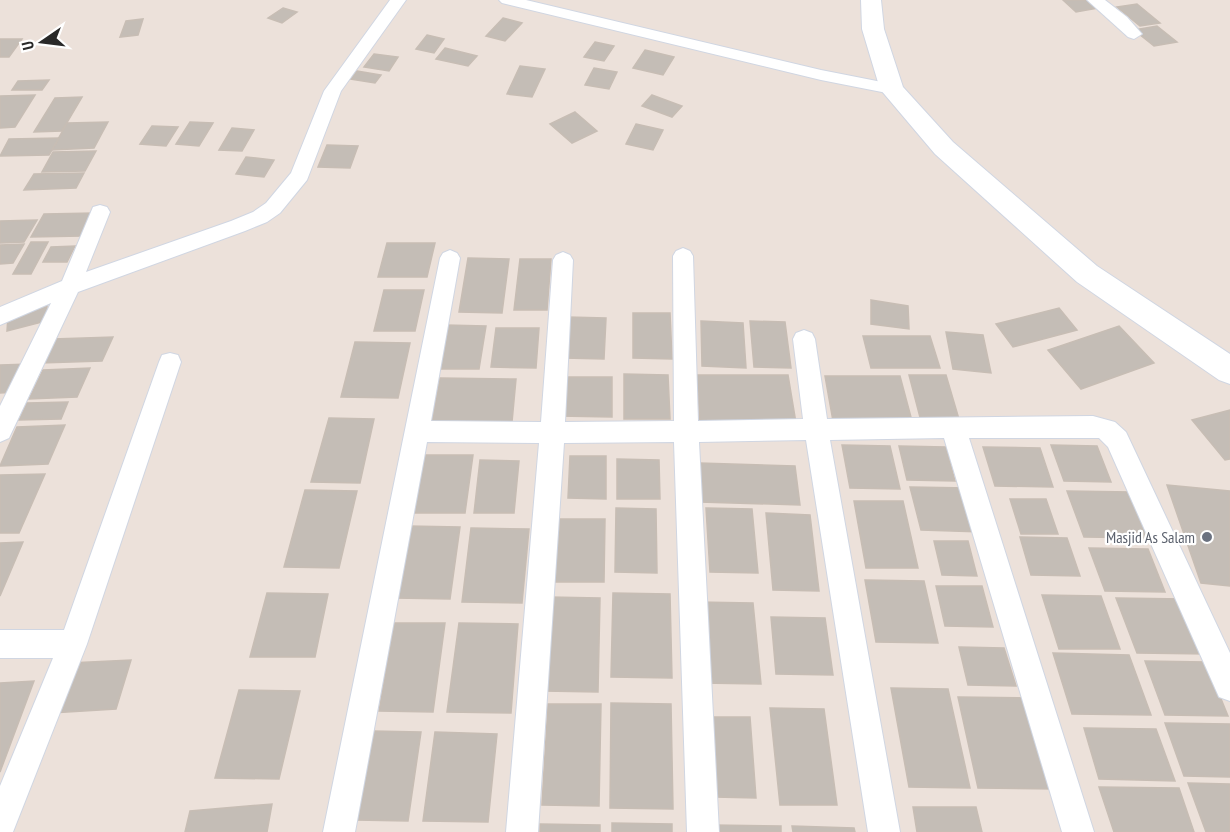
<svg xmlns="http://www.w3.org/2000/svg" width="1230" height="832" font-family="'PT Sans Narrow',sans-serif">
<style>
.building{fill:#c4bdb6;stroke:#c7bdb4;stroke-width:1.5}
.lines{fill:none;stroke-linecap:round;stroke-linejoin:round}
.street-casing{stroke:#d0d6e2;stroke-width:2}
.secondary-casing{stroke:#d0d6e2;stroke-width:2}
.street{fill:#fff;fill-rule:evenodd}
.secondary{fill:#fff;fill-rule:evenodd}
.worship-dot{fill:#6b7280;stroke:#fff;stroke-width:2}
.labels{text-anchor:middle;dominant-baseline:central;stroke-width:4.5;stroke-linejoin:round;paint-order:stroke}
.worship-label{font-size:16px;fill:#5b616d;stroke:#fff;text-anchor:end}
</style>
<rect width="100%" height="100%" fill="#ece1da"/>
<!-- building -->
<g class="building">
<path d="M1063,0h26l9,8 -22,4z"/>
<path d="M1137,4l23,19 -20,3 -23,-19z"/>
<path d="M283,8l14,4 -15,11 -14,-5z"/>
<path d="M503,18l19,5 -17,18 -19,-5z"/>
<path d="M143,19l-5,16 -18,2 6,-16z"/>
<path d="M1157,26l20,16 -23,4 -20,-16z"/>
<path d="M427,35l17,4 -10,14 -18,-4z"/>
<path d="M0,39h22l-13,18h-9z"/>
<path d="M595,42l19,4 -10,15 -20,-4z"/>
<path d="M445,48l32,8 -9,10 -32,-7z"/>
<path d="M645,50l29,7 -11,18 -30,-7z"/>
<path d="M374,54l24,3 -9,14 -25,-4z"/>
<path d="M520,66l25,3 -13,28 -25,-3z"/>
<path d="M594,68l23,4 -8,17 -24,-4z"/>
<path d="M357,71l24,4 -6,8 -25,-4z"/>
<path d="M49,80l-7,10h-30l6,-9z"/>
<path d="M35,95l-20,32 -15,1v-32z"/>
<path d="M652,95l30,11 -10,11 -30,-11z"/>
<path d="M82,97l-20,34 -28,1 21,-34z"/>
<path d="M575,112l22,19 -25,12 -22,-19z"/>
<path d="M108,122l-14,26 -42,2 15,-27z"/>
<path d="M190,122l23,1 -14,23 -23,-2z"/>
<path d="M636,124l27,6 -10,20 -27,-6z"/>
<path d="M152,126l26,1 -12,19 -26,-2z"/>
<path d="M232,128l22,2 -12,21 -23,-1z"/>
<path d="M59,138l-10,17 -49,1 9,-17z"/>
<path d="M327,145l31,1 -8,22 -32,-1z"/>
<path d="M96,151l-11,20 -43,1 11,-20z"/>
<path d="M246,157l28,3 -10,17 -28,-3z"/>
<path d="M84,173l-8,15 -52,2 10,-16z"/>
<path d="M94,213l-12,23 -51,1 13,-23z"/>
<path d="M37,220l-13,22 -24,1v-22z"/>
<path d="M31,242h17l-17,32h-18z"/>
<path d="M387,243h48l-8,34h-49z"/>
<path d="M24,244l-11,19 -13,1v-19z"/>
<path d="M75,246l-8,16h-24l8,-15z"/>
<path d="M468,258l41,1 -7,54 -43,-1z"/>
<path d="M520,259h31l-4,51h-33z"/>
<path d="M384,290h40l-9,41h-41z"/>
<path d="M871,300l37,6 1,23 -38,-5z"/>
<path d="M47,306l-1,15 -39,10 1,-15z"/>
<path d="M1059,308l18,22 -64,17 -17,-23z"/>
<path d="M633,313h37l2,46 -39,-1z"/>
<path d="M567,317l39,1 -2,41 -40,-1z"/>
<path d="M701,321l42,2 3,45 -44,-2z"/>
<path d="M750,321l35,1 6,46 -37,-1z"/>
<path d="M445,325l41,1 -7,43h-42z"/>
<path d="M1119,326l35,37 -73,26 -33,-39z"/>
<path d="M496,328h43l-3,40 -45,-1z"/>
<path d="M946,332l37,3 8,38 -38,-4z"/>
<path d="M863,336h67l10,32h-69z"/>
<path d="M113,337l-11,24 -61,2 12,-24z"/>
<path d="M355,342l55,1 -12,55 -57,-1z"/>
<path d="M30,364l-14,28 -16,1v-28z"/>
<path d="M90,368l-13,29 -48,2 14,-29z"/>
<path d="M624,374l44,1 2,44h-46z"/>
<path d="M697,375h91l8,48h-96z"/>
<path d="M909,375h37l15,51 -39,-1z"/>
<path d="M825,376h75l12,45h-79z"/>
<path d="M562,377h50v40l-53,-1z"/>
<path d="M440,378l76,1 -4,43 -80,-1z"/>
<path d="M68,402l-7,17 -42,1 8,-17z"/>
<path d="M1230,410v49l-5,1 -33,-40z"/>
<path d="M329,418l45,1 -14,64 -49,-1z"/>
<path d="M65,425l-17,39 -48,2 17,-39z"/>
<path d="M842,445l48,1 10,43 -50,-1z"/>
<path d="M1051,445l46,1 14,36 -47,-1z"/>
<path d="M899,446l47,1 9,34 -48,-1z"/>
<path d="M983,447l57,1 13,39 -58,-1z"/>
<path d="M417,455h56l-8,58h-58z"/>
<path d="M570,456h36v43l-38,-1z"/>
<path d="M617,459l42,1 1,39h-43z"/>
<path d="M480,460l39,1 -5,52h-40z"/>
<path d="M699,463l96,3 5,39 -100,-3z"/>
<path d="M45,474l-26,59h-19v-58z"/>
<path d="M1167,485l63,6v95l-29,-3z"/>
<path d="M910,487l59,1 13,44 -61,-2z"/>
<path d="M305,490l52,1 -18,77 -55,-1z"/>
<path d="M1067,491l64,1 19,46 -66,-1z"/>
<path d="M1010,499h36l12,35h-37z"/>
<path d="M854,501h49l15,67h-52z"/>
<path d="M616,508l40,1 1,64 -42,-1z"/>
<path d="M706,508l46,1 6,64 -48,-1z"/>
<path d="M766,513l44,2 9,76 -46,-1z"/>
<path d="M558,519h47l-1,63h-51z"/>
<path d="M408,526l52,1 -10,72 -55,-1z"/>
<path d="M471,528l58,1 -7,74 -60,-1z"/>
<path d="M1020,537l47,1 13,38 -49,-1z"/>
<path d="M934,541h34l9,35 -35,-1z"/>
<path d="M23,542l-23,54v-53z"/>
<path d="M1089,548l59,1 17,43 -60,-1z"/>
<path d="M865,580l59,1 14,62 -62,-1z"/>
<path d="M936,586h46l11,41 -48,-1z"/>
<path d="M267,593l61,1 -13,63h-65z"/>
<path d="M613,593l57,1 2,84 -61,-1z"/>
<path d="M1042,595l59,1 19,53h-61z"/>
<path d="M549,597l51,1 -2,94 -54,-1z"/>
<path d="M1116,598l68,1 23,55 -70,-1z"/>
<path d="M697,602l56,1 8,81 -60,-1z"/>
<path d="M771,617l54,1 8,57 -57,-1z"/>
<path d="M394,623h51l-12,89 -54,-1z"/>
<path d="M459,623l59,1 -7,89 -64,-1z"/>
<path d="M959,647l45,1 12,38 -48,-1z"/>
<path d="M1053,653l76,2 22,60 -79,-1z"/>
<path d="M131,660l-15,49 -64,4 17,-50z"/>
<path d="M1145,661l61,1 22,54 -63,-1z"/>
<path d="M34,681l-34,91v-89z"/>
<path d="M891,688l57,1 22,99 -61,-1z"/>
<path d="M239,690l61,1 -21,88 -64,-1z"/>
<path d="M958,697l73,1 26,91 -79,-1z"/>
<path d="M611,703l60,1 2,105 -63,-1z"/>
<path d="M548,704h53l-2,102 -57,-1z"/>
<path d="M770,708l54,1 13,96h-57z"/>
<path d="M710,717h40l6,81 -41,-1z"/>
<path d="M1165,723l65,1v53l-46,-1z"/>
<path d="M1084,728l72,1 19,52 -76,-2z"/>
<path d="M372,731l49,1 -13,89 -52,-1z"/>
<path d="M435,732l62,2 -9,88 -65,-1z"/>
<path d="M1188,783l42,1v48h-24z"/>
<path d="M1099,787l80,1 15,44h-80z"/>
<path d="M272,804l-5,28h-82l5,-21z"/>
<path d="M913,807h63l6,25h-65z"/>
<path d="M612,823l60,1v8h-60z"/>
<path d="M540,824l60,1v7h-60z"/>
<path d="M712,825l69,1v6h-69z"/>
<path d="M792,826l62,2 1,4h-62z"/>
</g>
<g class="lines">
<!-- street casing -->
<g class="street-casing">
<g id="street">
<path d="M390,0h16l-65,91 -34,89 -27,33 -13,9 -22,9 -167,61 -69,146 -9,4v-36l51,-103 -51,22v-18l62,-26 31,-74 7,-2 7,2 3,5 -24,60 145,-51 22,-9 13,-9 25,-30 33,-82z"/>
<path d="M499,0h27l295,70 71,14 6,1 3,4 -3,4 -6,1 -71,-14 -319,-77z"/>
<path d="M1087,0h18l22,17 15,17 -8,5 -6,-2z"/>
<path d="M683,248l7,3 3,5 5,165 105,-2 -10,-80 3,-6 8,-3 8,3 3,6 12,80 266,-3 22,6 11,10 104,221v48l-11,-4 -111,-250 -9,-9h-130l125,394h-32l-118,-394 -114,2 70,392h-32l-62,-392 -107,2 20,390h-32l-13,-390 -110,1 -26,389h-32l33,-389 -112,-1 -72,390h-32l117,-574 3,-5 7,-3 7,3 3,5 -29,163 110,1 12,-162 3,-5 7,-3 7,3 3,5 -8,162 109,-1 -1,-165 3,-5z"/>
<path d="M170,353l8,2 3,7 -94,282 -74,188h-13v-46l53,-128h-53v-28h64l95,-268 3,-7z"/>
</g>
</g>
<!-- secondary casing -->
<g class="secondary-casing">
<path id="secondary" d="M861,0h20l3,29 19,58 50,55 144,124 133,88v30l-11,-4 -142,-98 -142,-128 -55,-65 -18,-60z"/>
</g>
<!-- street -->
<use href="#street" class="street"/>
<!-- secondary -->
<use href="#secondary" class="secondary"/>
</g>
<!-- markers -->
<circle class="worship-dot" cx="1207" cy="537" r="6"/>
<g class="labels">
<!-- worship labels -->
<g class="worship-label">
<text x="1195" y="537">Masjid As Salam</text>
</g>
</g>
<!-- north arrow -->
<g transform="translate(42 42) rotate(256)" stroke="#ffffff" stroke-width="4.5" paint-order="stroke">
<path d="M0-4.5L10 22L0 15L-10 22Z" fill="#292929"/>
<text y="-9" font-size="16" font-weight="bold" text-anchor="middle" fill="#292929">U</text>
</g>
</svg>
